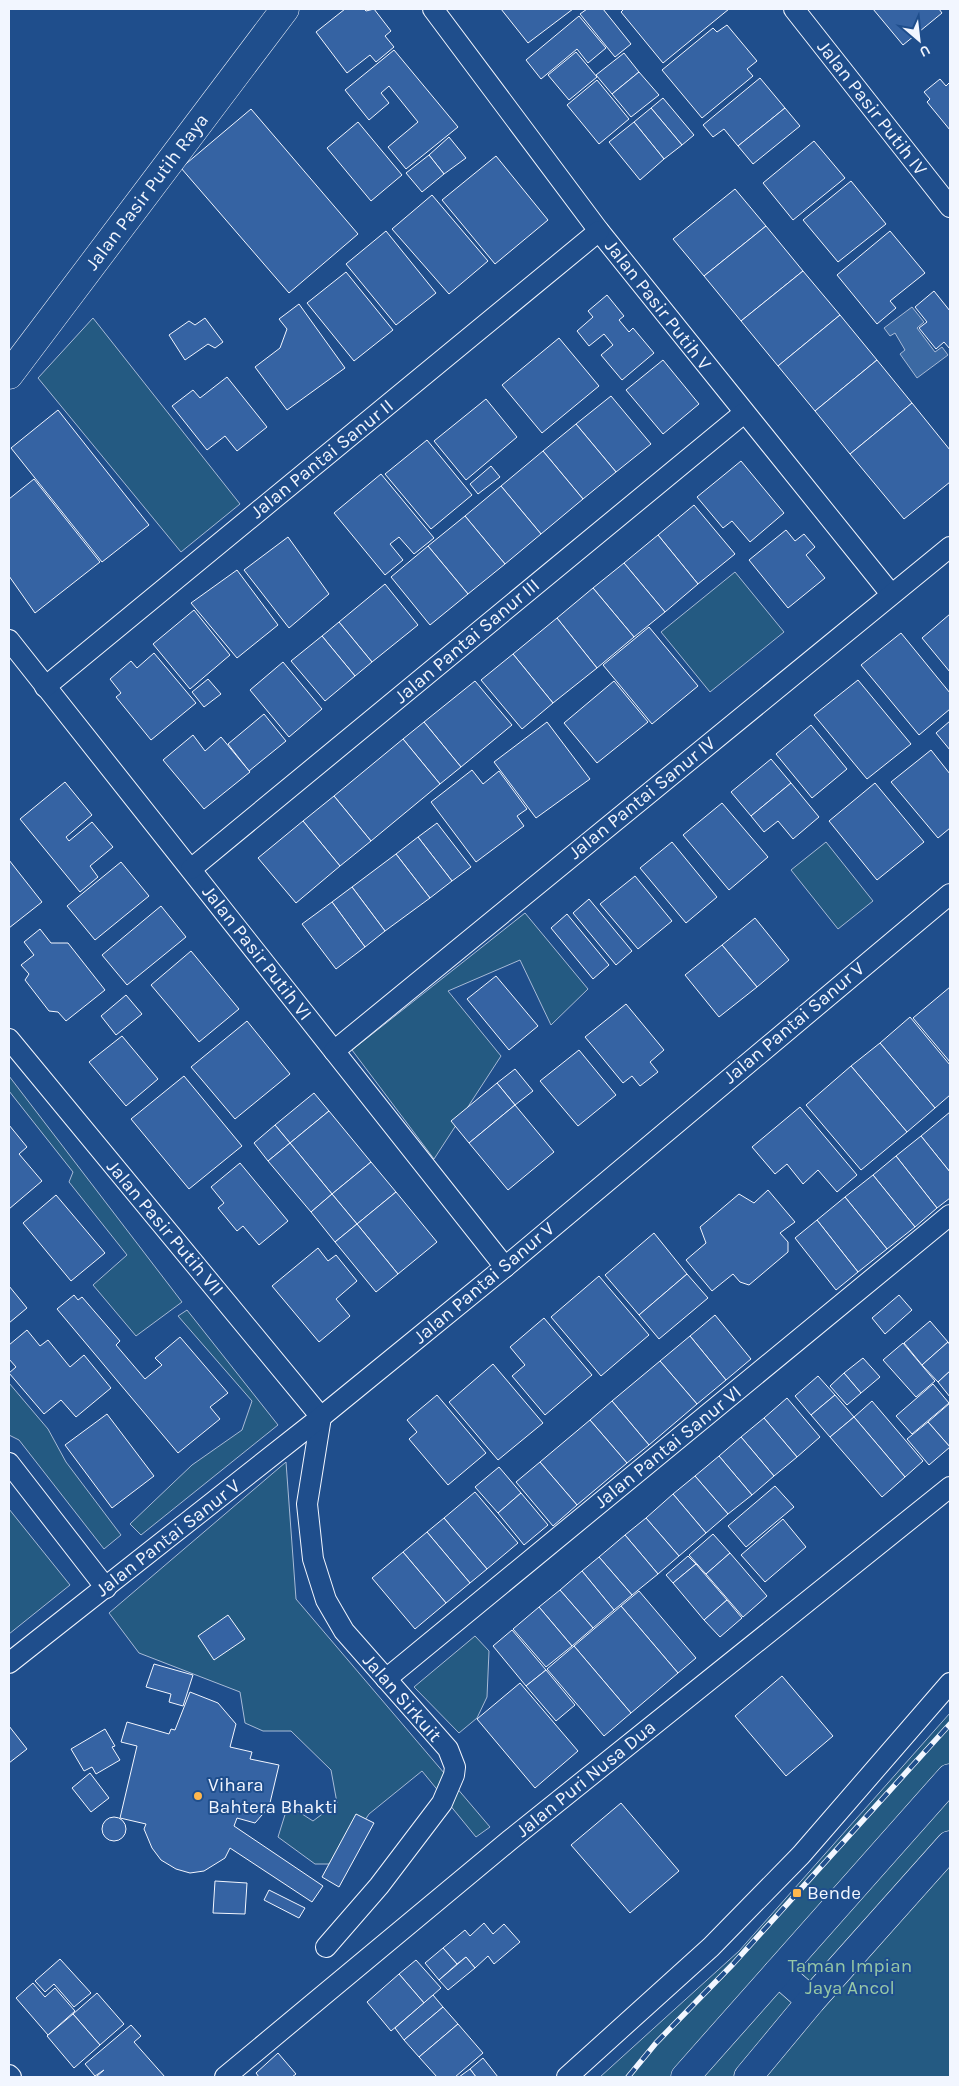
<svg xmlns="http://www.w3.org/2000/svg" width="959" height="2086" font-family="Karla,sans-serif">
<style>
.green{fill:#245a82;stroke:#a8bbd7}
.water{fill:#3b69a3;stroke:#a8bbd7}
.building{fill:#3563a3;stroke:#f2f6ff}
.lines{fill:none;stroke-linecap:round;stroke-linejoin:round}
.street-casing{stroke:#f2f6ff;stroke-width:22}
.secondary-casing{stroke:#f2f6ff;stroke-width:29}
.street{stroke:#1f4e8c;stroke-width:20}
.secondary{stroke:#1f4e8c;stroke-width:28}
.rail-casing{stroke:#f2f6ff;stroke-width:5.5}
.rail{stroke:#1f4e8c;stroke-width:4;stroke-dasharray:11;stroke-linecap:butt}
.poi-dot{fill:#ffb74d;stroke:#1f4e8c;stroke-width:2}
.labels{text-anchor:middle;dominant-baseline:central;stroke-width:4;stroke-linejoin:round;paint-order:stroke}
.street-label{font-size:19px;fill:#f2f6ff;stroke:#1f4e8c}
.poi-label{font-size:19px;fill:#f2f6ff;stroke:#1f4e8c;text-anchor:start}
.park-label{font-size:19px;fill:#97c8a6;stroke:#1f4e8c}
</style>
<rect width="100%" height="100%" fill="#1f4e8c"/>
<!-- green -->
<g class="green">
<path d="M93,318l147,186 -59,48 -143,-174z"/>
<path d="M735,572l49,60 -74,60 -49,-60z"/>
<path d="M826,842l47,59 -35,28 -47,-59z"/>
<path d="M525,913l63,76 -37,36 -31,-65 -72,31 53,65 -67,103 -82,-109z"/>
<path d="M9,1076l173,226 -46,34 -43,-51 34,-30 -58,-73 4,-10 -64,-81z"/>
<path d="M187,1310l91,115 -137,110 -11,-11 62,-59 50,-35 10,-29 -74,-85z"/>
<path d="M9,1383l39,46 18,33 55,73 -17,14 -85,-109 -10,-5z"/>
<path d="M286,1462l10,137 194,228 -14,10 -54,-66 -53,43 -33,50h-21l-37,-27 10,-32 25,16 24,-18 -6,-33 -40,-39h-28l-18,-8 -5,-31 -101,-39 -30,-40z"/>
<path d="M9,1509l61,76 -61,49z"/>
<path d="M475,1636l14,15 -2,46 -10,21 -18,15 -45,-46z"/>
<path d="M950,1713v364h-350l139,-126z"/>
</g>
<!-- water -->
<path class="water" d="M912,307l12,15 -7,6 18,24 7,-5 6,8 -31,23 -17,-24 5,-4 -10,-17 -5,3 -6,-8z"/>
<!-- building -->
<g class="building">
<path d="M345,9h19l2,2 8,-2 17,22 -6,5 9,11 -18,15 -6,-7 -23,18 -31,-41z"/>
<path d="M501,9h72l-45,34z"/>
<path d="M587,9h16l28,35 -16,13 -35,-43z"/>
<path d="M624,9h105l-66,54 -42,-51z"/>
<path d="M873,9h66l3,4 -39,32z"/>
<path d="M579,16l27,32 -18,15 -11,-14 -36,30 -15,-19z"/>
<path d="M727,25l30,36 -10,8 6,7 -51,42 -40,-48 51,-42 4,4z"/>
<path d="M394,50l64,77 -52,42 -18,-22 30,-25 -29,-36 -8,7 8,10 -20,17 -24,-30z"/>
<path d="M576,52l21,25 -28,23 -21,-25z"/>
<path d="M624,53l15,19 -27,22 -16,-19z"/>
<path d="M639,72l20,23 -28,22 -19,-23z"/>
<path d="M760,78l25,30 -47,38 -14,-17 -11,8 -10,-12z"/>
<path d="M940,79l6,7 4,-4v48l-23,-28 3,-3 -6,-7z"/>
<path d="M597,80l32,39 -30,25 -32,-39z"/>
<path d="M663,98l31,37 -12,10 -31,-37z"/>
<path d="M651,108l31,37 -18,14 -30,-37z"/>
<path d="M785,108l15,18 -47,38 -15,-18z"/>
<path d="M251,109l107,125 -69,59 -108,-125z"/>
<path d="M358,122l44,53 -31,26 -44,-53z"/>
<path d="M634,122l30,37 -24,21 -31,-38z"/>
<path d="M449,137l17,21 -22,16 -15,-19z"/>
<path d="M814,141l31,37 -52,42 -30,-37z"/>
<path d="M429,155l15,19 -22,18 -16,-19z"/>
<path d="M496,156l52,64 -53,44 -53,-64z"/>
<path d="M851,181l35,43 -48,38 -35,-42z"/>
<path d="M735,189l31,37 -62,50 -31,-37z"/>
<path d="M432,195l56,66 -39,33 -57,-65z"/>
<path d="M766,226l37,45 -62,50 -37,-45z"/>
<path d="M386,231l50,62 -40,32 -50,-61z"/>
<path d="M890,231l35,42 -35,28 6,7 -19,16 -40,-49z"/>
<path d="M803,271l37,44 -62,51 -37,-45z"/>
<path d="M346,272l47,58 -39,31 -47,-58z"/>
<path d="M934,291l16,20v38l-6,-7 -8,7 -17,-21 8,-6 -12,-15z"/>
<path d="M607,295l17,21 -5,4 10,12 4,-4 21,25 -32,27 -21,-25 12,-10 -9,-11 -15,12 -12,-15 16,-14 -5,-6z"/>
<path d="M299,304l46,64 -58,42 -32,-43 25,-19 7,-19 -8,-10z"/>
<path d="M840,315l37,45 -62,51 -37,-45z"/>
<path d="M205,318l18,24 -8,6 -7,-4 -23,16 -16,-25 20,-14 6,4z"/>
<path d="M559,338l40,48 -57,47 -40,-48z"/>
<path d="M663,360l36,44 -36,30 -37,-44z"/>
<path d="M877,360l35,43 -62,51 -35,-43z"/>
<path d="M227,377l40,50 -30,24 -12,-15 -18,14 -35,-44 21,-16 7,8z"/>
<path d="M611,396l40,48 -35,28 -40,-48z"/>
<path d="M486,399l31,38 -51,43 -32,-39z"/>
<path d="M912,403l38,47v32l-46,37 -54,-65z"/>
<path d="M58,410l91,115 -47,37 -91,-114z"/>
<path d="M576,424l40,48 -33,27 -40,-48z"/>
<path d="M427,440l45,55 -41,34 -46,-55z"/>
<path d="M543,451l40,48 -42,35 -40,-48z"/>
<path d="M741,461l43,52 -34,29 -18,-21 -9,7 -26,-31z"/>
<path d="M491,466l9,11 -22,17 -8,-10z"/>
<path d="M381,474l53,64 -20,16 -15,-17 -9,7 13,16 -18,15 -51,-62z"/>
<path d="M34,479l66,83 -65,51 -26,-37v-77z"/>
<path d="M501,486l40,48 -36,30 -40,-48z"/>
<path d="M694,505l41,49 -37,30 -40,-49z"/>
<path d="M465,516l40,48 -37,30 -40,-48z"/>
<path d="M786,530l9,11 9,-7 11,13 -9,8 19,23 -37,30 -39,-48z"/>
<path d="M658,535l40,49 -33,28 -41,-49z"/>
<path d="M288,537l41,57 -40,34 -45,-58z"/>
<path d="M428,546l40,48 -38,31 -39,-48z"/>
<path d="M624,563l41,49 -31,25 -41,-49z"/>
<path d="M237,570l41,55 -41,33 -46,-55z"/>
<path d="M385,584l33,41 -46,37 -33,-40z"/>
<path d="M593,588l41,49 -37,31 -40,-50z"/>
<path d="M194,610l36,45 -40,34 -37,-45z"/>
<path d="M950,614v58l-28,-34z"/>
<path d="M557,618l40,50 -44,35 -40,-49z"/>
<path d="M339,622l33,40 -17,14 -33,-40z"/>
<path d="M649,627l49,59 -46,38 -49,-59z"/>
<path d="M901,633l49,60v16l-31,26 -58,-70z"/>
<path d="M322,636l33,40 -30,25 -34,-40z"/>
<path d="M154,653l42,50 -45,37 -35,-43 5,-4 -11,-14 21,-18 6,7z"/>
<path d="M513,654l40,49 -31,26 -41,-49z"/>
<path d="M283,662l39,47 -33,28 -39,-47z"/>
<path d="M208,679l13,15 -17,13 -12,-15z"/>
<path d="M858,680l53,64 -44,35 -53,-64z"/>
<path d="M475,681l37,44 -51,42 -37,-45z"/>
<path d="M614,681l34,41 -51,41 -33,-40z"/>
<path d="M264,714l22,27 -37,30 -21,-27z"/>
<path d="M950,721v29l-14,-17z"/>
<path d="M424,722l37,45 -21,17 -37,-45z"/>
<path d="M547,722l43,57 -54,39 -42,-56z"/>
<path d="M811,725l36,44 -35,29 -36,-44z"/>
<path d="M193,735l12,16 16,-14 29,35 -46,37 -41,-49z"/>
<path d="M403,739l37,45 -69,57 -37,-45z"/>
<path d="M931,750l19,24v54l-12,10 -47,-56z"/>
<path d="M771,759l20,24 -40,33 -20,-24z"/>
<path d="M472,770l11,14 16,-13 28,38 -10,7 7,10 -48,36 -45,-60z"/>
<path d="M65,782l27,33 -26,22 3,4 23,-19 21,25 -23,19 8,11 -18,15 -60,-73z"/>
<path d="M791,783l28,34 -26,22 -15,-18 -14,11 -13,-16z"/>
<path d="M875,783l49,59 -47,38 -48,-59z"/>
<path d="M334,796l37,45 -31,25 -37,-45z"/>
<path d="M722,803l46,54 -39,33 -46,-55z"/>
<path d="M303,821l37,45 -44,37 -38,-45z"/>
<path d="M437,823l34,44 -19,14 -34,-44z"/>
<path d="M418,837l34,44 -22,17 -34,-44z"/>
<path d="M672,842l45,55 -31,26 -46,-55z"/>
<path d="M396,854l34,44 -45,33 -33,-44z"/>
<path d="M9,860l33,42 -33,26z"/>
<path d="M121,862l28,34 -54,44 -28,-34z"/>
<path d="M635,876l37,45 -34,28 -38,-45z"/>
<path d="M352,887l33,44 -20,16 -33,-45z"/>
<path d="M589,899l43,52 -16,14 -43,-52z"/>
<path d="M332,902l33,45 -29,22 -34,-45z"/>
<path d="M161,906l25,31 -59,48 -25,-30z"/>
<path d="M567,914l42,51 -16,14 -42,-51z"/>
<path d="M755,918l34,42 -32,27 -35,-42z"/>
<path d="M40,929l11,14h17l37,47 -39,31 -8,-9 -9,-1 -24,-31 4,-6 -8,-9 13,-10 -10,-13z"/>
<path d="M722,945l35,42 -38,30 -34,-42z"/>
<path d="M191,951l48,58 -40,33 -48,-57z"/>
<path d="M496,976l42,50 -29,24 -42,-51z"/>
<path d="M950,987v75l-37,-44z"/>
<path d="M126,995l16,19 -26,21 -15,-19z"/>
<path d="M626,1004l38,46 -14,12 8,10 -18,14 -8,-10 -9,7 -38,-46z"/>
<path d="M910,1017l40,48v30l-15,13 -55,-65z"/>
<path d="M247,1021l43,53 -55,45 -44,-52z"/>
<path d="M122,1036l36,43 -32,27 -37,-44z"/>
<path d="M880,1043l55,65 -28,24 -56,-66z"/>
<path d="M579,1050l37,45 -38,31 -38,-45z"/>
<path d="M851,1066l56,66 -46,38 -55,-65z"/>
<path d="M515,1069l18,22 -18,14 -18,-22z"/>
<path d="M184,1076l58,70 -53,43 -58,-70z"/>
<path d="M497,1083l18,22 -46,38 -18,-22z"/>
<path d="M314,1093l15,18 -39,32 -15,-18z"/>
<path d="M515,1105l39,47 -46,38 -39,-47z"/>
<path d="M800,1107l57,68 -20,17 -19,-22 -15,14 -16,-20 -12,10 -23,-27z"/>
<path d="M329,1111l42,51 -39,32 -42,-51z"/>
<path d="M950,1112v60l-29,-36z"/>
<path d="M9,1125l18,22 -8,7 23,27 -33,28z"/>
<path d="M275,1125l15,18 -22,18 -14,-18z"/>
<path d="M921,1136l29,36v26l-13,10 -41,-52z"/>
<path d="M290,1143l42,51 -21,18 -43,-51z"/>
<path d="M896,1156l41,52 -22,19 -42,-52z"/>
<path d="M371,1162l25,30 -39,32 -25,-30z"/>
<path d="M240,1163l48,58 -29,24 -16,-19 -6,5 -19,-23 6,-5 -13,-16z"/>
<path d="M873,1175l42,52 -28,22 -42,-52z"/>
<path d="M768,1190l27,32 -15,11 8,9v10l-39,33 -9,-3 -7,-8 -21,17 -26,-31 20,-17 -6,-16 39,-33 15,9z"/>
<path d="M396,1192l41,50 -39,32 -41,-50z"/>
<path d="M332,1194l25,30 -22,18 -24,-30z"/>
<path d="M56,1195l49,58 -34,28 -48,-58z"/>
<path d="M845,1197l42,52 -29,23 -41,-52z"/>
<path d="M817,1220l41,52 -22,18 -41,-52z"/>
<path d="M357,1224l41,50 -22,18 -41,-50z"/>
<path d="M654,1233l33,41 -48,41 -34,-40z"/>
<path d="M318,1248l10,13 8,-6 21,26 -21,18 14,17 -31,26 -47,-56z"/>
<path d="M687,1274l21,24 -49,41 -20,-24z"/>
<path d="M599,1276l50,59 -48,41 -50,-59z"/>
<path d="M9,1286l18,22 -18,15z"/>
<path d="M74,1295l4,5 4,-3 38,44 -4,4 29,34 17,-14 -7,-7 25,-21 48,56 -18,14 10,12 -42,34 -121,-144z"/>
<path d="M899,1295l13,15 -27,24 -13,-16z"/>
<path d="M715,1315l36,44 -25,21 -36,-44z"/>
<path d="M544,1318l48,57 -47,40 -33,-39 13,-11 -15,-18z"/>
<path d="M930,1321l18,21 -26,23 -18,-22z"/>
<path d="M27,1330l13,16 8,-6 22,27 14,-12 27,33 -35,29 -15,-17 -17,14 -35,-41 7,-6 -7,-8v-14z"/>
<path d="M690,1336l36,44 -29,24 -37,-43z"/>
<path d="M948,1342l2,3v26l-12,11 -16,-17z"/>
<path d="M903,1343l32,38 -19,16 -33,-37z"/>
<path d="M863,1358l17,19 -19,16 -17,-20z"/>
<path d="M660,1361l37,43 -48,41 -37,-44z"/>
<path d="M493,1364l50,59 -45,37 -49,-58z"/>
<path d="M950,1371v26l-12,-15z"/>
<path d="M844,1373l17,20 -14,12 -17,-19z"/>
<path d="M818,1376l17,19 -24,20 -16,-19z"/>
<path d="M933,1384l16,19 -37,31 -16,-18z"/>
<path d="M437,1395l49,58 -38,32 -39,-46 8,-7 -10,-12z"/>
<path d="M835,1395l19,22 -24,20 -19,-22z"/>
<path d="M787,1398l33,39 -23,20 -33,-39z"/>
<path d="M612,1401l37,44 -22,18 -37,-43z"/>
<path d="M872,1401l51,60 -18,16 -51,-60z"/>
<path d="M950,1403v44l-22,-25z"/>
<path d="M107,1414l47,62 -42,32 -47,-63z"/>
<path d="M854,1417l51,60 -23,20 -52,-60z"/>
<path d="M764,1418l33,39 -23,19 -33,-39z"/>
<path d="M590,1420l37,43 -50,42 -37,-43z"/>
<path d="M928,1422l22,25 -21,18 -22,-26z"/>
<path d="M741,1437l33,39 -22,19 -33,-39z"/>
<path d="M719,1456l33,39 -24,19 -33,-38z"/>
<path d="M540,1462l37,43 -24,21 -37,-44z"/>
<path d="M499,1467l22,26 -23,20 -23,-26z"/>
<path d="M695,1476l33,38 -22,19 -33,-39z"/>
<path d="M775,1486l19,21 -48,40 -18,-21z"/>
<path d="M475,1492l43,51 -31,26 -43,-51z"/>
<path d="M521,1493l27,32 -24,20 -26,-32z"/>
<path d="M673,1494l33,39 -27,23 -33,-38z"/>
<path d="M444,1518l43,51 -17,14 -43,-51z"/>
<path d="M646,1518l33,38 -21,18 -33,-39z"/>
<path d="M783,1519l23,28 -41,35 -24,-27z"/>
<path d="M427,1532l43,51 -24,20 -43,-51z"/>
<path d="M713,1534l17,19 -24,21 -17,-19z"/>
<path d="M625,1535l33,39 -26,21 -33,-38z"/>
<path d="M403,1552l43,51 -31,26 -43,-51z"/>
<path d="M730,1553l37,43 -24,21 -37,-43z"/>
<path d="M688,1556l8,8 -23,19 -7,-8z"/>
<path d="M599,1557l33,38 -18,15 -32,-39z"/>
<path d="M696,1564l31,36 -23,20 -31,-37z"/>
<path d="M582,1571l32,39 -21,18 -33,-38z"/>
<path d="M560,1590l33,38 -21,18 -33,-39z"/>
<path d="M639,1591l57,67 -18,15 -57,-67z"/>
<path d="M727,1600l15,18 -22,19 -16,-17z"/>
<path d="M621,1606l57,67 -47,40 -57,-67z"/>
<path d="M539,1607l33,39 -26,21 -33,-38z"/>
<path d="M228,1615l17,24 -31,21 -16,-24z"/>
<path d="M512,1630l34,40 -20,16 -33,-40z"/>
<path d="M574,1646l57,67 -27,23 -57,-67z"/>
<path d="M154,1664l39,11 -10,31 -14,-4 2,-8 -25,-7z"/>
<path d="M546,1670l29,35 -19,16 -30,-35z"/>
<path d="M782,1676l51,60 -47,40 -51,-60z"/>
<path d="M520,1683l58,68 -43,37 -58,-69z"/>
<path d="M190,1692l28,11 18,21 -6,23 22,5 -2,7 29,6 -10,42 -14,16 -18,-5 -3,8 89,60 -11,16 -82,-54 -5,10 -21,13 -14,2 -14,-4 -15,-9 -9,-12 -8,-19 2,-5 -26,-6 17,-72 -16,-4 6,-20 42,12 2,-5 4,1z"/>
<path d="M9,1726l18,23 -18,14z"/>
<path d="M105,1729l10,17 -3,1 8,13 -24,14 -4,-7 -8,4 -13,-22z"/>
<path d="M90,1773l19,25 -18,14 -19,-24z"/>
<path d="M621,1803l58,68 -49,42 -59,-68z"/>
<path d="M356,1814l18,9 -35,64 -17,-10z"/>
<circle cx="114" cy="1829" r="12"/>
<path d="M215,1881l32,2 -2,31 -32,-1z"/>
<path d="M269,1890l36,18 -6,10 -35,-18z"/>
<path d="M484,1923l9,11 11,-10 16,18 -26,22 -6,-8 -13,12 -9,-11 -9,7 -14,-16 22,-18 5,6z"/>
<path d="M443,1948l14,16 -18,16 -14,-17z"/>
<path d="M466,1957l9,11 -27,22 -9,-10z"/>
<path d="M60,1959l31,34 -17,14 -20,-23 -9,8 -10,-11z"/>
<path d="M416,1960l25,28 -17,15 -25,-29z"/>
<path d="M399,1974l25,29 -33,28 -24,-29z"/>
<path d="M33,1983l12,14 10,-9 20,23 -27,24 -32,-37z"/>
<path d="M97,1993l27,31 -24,21 -27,-31z"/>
<path d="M433,1995l10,12 -39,33 -9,-12z"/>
<path d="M443,2007l15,17 -39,33 -15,-17z"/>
<path d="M73,2014l27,31 -26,23 -27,-32z"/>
<path d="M458,2024l25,29 -28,24h-18l-18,-20z"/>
<path d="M131,2025l10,11 -7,6 31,35h-69l8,-7 -9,6 -10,-12z"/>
<path d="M278,2053l18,21 -4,3h-33l-3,-4z"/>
<path d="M483,2058l15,19h-22l-6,-8z"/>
<path d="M470,2069l6,8h-17z"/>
</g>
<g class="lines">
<!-- street casing -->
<g class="street-casing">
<g id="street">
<path d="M433,9l166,222 292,363"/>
<path d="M794,9l156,198"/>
<path d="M9,640l496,627"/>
<path d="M45,687l554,-456"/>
<path d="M191,869l553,-456"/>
<path d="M9,1039l312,378 -14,87 6,55 13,41 18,31 104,118 7,18 -1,8 -12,28 -63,83 -53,61"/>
<path d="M334,1051l616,-504"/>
<path d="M9,1463l97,125"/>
<path d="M9,1663l312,-246 184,-150 445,-373"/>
<path d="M386,1679l564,-464"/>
<path d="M9,2075l2,2"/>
<path d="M225,2077l285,-237 440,-353"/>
<path d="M567,2077l144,-130 90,-92 149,-172"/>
</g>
</g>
<!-- secondary casing -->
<g class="secondary-casing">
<g id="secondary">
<path d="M9,375l276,-366"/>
<path d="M778,1972l33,29"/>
<path d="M685,2077l265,-299"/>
<path d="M748,2077l63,-76 139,-156"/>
</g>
</g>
<!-- street -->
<use href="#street" class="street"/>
<!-- secondary -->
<use href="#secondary" class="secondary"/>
<!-- rail casing -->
<g class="rail-casing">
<path id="rail" d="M628,2077l28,-34 77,-79 217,-240"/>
</g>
<!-- rail -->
<use href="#rail" class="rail"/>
</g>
<!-- markers -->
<g class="poi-dot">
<circle cx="198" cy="1796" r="5"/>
<rect x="792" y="1888" width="10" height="10" rx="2.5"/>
</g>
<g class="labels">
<!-- street labels -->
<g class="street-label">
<text transform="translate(872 108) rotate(52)">Jalan Pasir Putih IV</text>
<text transform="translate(147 192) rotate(-53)">Jalan Pasir Putih Raya</text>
<text transform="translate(658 305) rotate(52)">Jalan Pasir Putih V</text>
<text transform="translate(322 459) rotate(-39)">Jalan Pantai Sanur II</text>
<text transform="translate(467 641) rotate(-40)">Jalan Pantai Sanur III</text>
<text transform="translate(642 798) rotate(-39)">Jalan Pantai Sanur IV</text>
<text transform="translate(257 953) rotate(52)">Jalan Pasir Putih VI</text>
<text transform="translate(794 1023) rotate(-40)">Jalan Pantai Sanur V</text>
<text transform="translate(165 1228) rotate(50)">Jalan Pasir Putih VII</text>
<text transform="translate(484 1283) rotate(-40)">Jalan Pantai Sanur V</text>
<text transform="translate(668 1447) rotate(-39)">Jalan Pantai Sanur VI</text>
<text transform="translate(168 1538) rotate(-38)">Jalan Pantai Sanur V</text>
<text transform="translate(402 1698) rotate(49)">Jalan Sirkuit</text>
<text transform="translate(586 1779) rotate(-39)">Jalan Puri Nusa Dua</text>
</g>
<!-- poi labels -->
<g class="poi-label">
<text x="208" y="1785">Vihara<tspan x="208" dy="22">Bahtera Bhakti</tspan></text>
<text x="807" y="1893">Bende</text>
</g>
<!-- park labels -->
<g class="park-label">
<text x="850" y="1966">Taman Impian<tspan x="850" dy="22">Jaya Ancol</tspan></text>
</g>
</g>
<!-- border -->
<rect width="959" height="2086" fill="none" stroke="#f2f6ff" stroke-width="20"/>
<!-- north arrow -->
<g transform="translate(919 40) rotate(152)" stroke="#1f4e8c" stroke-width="4" paint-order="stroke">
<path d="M0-4L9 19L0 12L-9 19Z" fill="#f2f6ff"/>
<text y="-8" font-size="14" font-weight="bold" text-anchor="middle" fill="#f2f6ff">U</text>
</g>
</svg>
